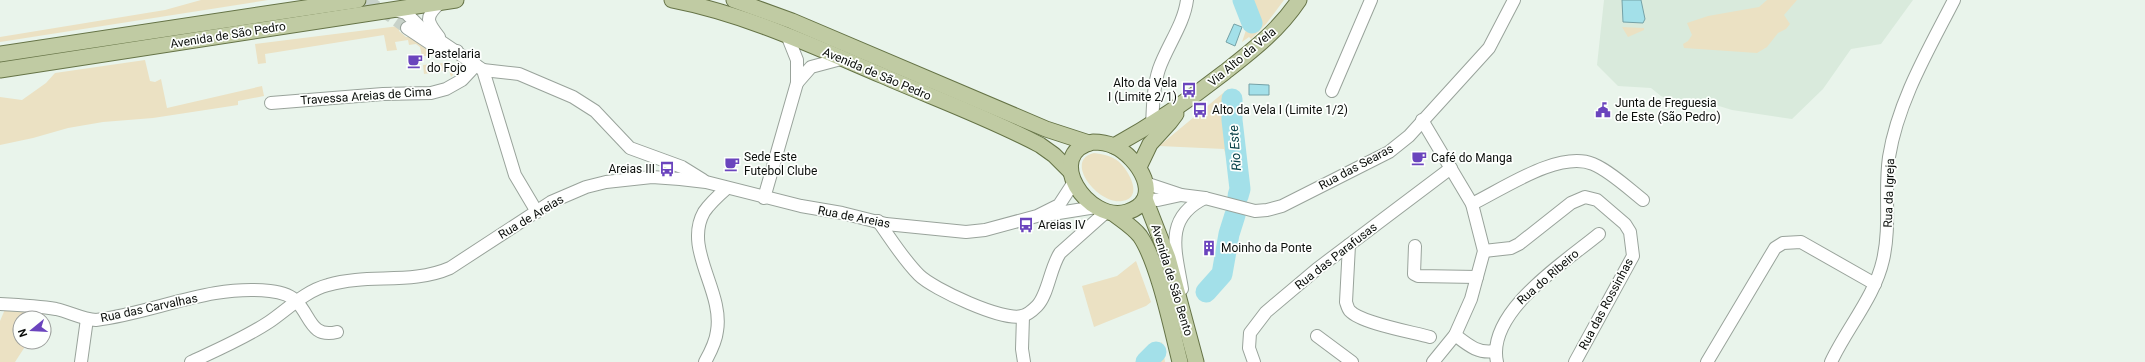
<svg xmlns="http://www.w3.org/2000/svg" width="2145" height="362" font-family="Roboto,sans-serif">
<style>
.built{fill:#d9eadc}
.green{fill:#ebe1c3}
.water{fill:#a3e0e9;stroke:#75a1a6}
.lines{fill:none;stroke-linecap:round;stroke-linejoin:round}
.river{stroke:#a3e0e9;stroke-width:21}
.minor-tunnel{stroke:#c8d2c9;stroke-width:12;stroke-dasharray:12 6;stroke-linecap:butt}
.minor-casing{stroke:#99a39b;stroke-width:14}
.major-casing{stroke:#657346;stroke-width:17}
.minor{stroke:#fff;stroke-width:12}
.major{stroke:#c0cba3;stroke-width:15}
.labels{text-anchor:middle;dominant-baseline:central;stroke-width:3.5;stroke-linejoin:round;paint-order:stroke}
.street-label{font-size:12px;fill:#0b0e0b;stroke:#fdfffd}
.poi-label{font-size:12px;fill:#0b0e0b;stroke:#fdfffd;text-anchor:start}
.water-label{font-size:13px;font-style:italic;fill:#094249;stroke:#fdfffd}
</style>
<rect width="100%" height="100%" fill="#e9f4eb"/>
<!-- built -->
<path class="built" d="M1604,0h309l-32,44 -30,5 -28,40 -31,30 -60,-9 -36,-11 -15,5 -20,-8 -10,-8 -33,-2 -21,-21z"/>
<!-- green -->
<g class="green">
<path d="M201,0h67l-268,42v-5l165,-27z"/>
<path d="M1247,0h37l-18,24 -15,15 -2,-2 -7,5 6,-18 7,-1 -2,-8z"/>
<path d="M1767,0h30l-13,15 6,9 -4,5 -8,4 -11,14 -10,6 -73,-5 -1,-4 5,-3 4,-6 -5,-12 21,-7 51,-9z"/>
<path d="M399,26v5l7,6h4l25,19h-13l-2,-9 -4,-3 -7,1 -1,-5 -13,2 2,8 -10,1 -3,-16 -119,19 1,9 -8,1 -3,-20z"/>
<path d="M1622,27l22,1v2l-16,7z"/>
<path d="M145,60l5,21 5,1 6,-3 6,29 95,-22 2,10 -26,5v4l-85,13 -50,4 -35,6 -35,10 -33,7v-48l22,3 24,-17 9,-10z"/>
<path d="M444,63l8,6 1,6 -2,2 -2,-7 -25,4 -1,-9z"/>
<path d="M1228,89v33l7,74 -3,-1 -3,-28 -5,-18 -65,-3z"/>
<path d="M1094,153c9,1 17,3 24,8 10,8 27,37 4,40 -24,4 -59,-41 -28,-48z"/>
<path d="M1136,261l15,41 -5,4 -52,21 -12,-41 35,-10z"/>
<path d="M6,307l41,3 -5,8h-22v24h8l-13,20h-15v-41z"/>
<path d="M1162,342l3,20h-30l15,-9z"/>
</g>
<!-- water -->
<g class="water">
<path d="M1622,0h19l4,19 -2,4 -20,-1z"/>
<path d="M1234,24l8,3 -7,19 -9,-4z"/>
<path d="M1249,84l20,1v10h-20z"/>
</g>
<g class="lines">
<!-- river -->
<g class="river">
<path d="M1243,0l9,23"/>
<path d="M1232,99v21l8,69 -2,7"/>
<path d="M1206,292l16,-18 7,-40 6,-19"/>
<path d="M1146,362l10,-10"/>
</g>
<!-- minor-tunnel -->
<path class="minor-tunnel" d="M367,0l40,28"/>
<!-- minor casing -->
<g class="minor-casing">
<g id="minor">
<path d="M394,10l12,3 15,15 62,42 32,105 22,37"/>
<path d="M407,28l33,22 17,1"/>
<path d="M439,37c-12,-15 -15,-20 1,-34"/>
<path d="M483,70l36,4 54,23 22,14 35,37 52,19 21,13"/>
<path d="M797,83l14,-16 30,-8"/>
<path d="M1332,91l39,-91"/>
<path d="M271,103l112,-9 48,-1 15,-4 16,-9 14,-15"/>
<path d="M1422,120l50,84 12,47 -13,48 -16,36 -22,27"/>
<path d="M1152,125c1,-18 1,-38 7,-56 8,-23 25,-45 28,-69"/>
<path d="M1145,183l36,12 24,3 50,13 12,-1 15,-4 107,-54 20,-16 80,-88 25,-48"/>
<path d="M764,198l33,-115v-23l-10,-25"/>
<path d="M1145,199l13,1 23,-5"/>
<path d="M1472,204c31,-15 87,-54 121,-40 17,7 36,25 50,36"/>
<path d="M1046,215l50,-8"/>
<path d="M878,221c13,18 25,38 41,54 14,14 85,47 103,41 5,-1 12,-7 15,-10 11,-11 13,-38 23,-53l46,-41"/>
<path d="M1349,245l-3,57c1,3 2,7 4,9 11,12 62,21 80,26"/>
<path d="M1415,246l-1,28 4,2 59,1"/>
<path d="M1484,251l27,-3 8,-4 52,-41 14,-6 12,3 28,24 5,8 3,24 -58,106"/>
<path d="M1182,289c-6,-37 -19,-71 23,-91"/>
<path d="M0,304c19,1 38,2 56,5 14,3 26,10 40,11 58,-7 114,-36 174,-29 9,1 21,4 27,11 14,15 14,36 40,30"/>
<path d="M1023,316l-1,33 2,13"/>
<path d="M1455,335c13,10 23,19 40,16"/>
<path d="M1317,336l35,26"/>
<path d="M81,362l6,-43"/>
<path d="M191,362c26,-12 54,-24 78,-40 19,-13 36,-31 59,-37 40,-12 83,0 122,-17l101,-66 35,-15 20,-5 46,-5 28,2 26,3 95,24 41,7 44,11 80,8 19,-2 52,-14 22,-11 15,-23"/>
<path d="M705,362c5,-9 11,-21 12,-31 7,-40 -34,-82 -13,-119 6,-9 15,-17 23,-24"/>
<path d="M1254,362l-5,-14 1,-15 16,-21 51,-43 134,-101"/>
<path d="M1497,362c-11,-50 68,-100 102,-128"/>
<path d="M1707,362l68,-114 8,-5 18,-1 74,42"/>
<path d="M1831,362c16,-34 44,-66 52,-102 8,-34 1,-69 6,-103 9,-56 40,-108 65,-157"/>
</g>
</g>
<!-- major casing -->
<g class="major-casing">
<g id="major">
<path d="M672,0c73,14 141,46 209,75 53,23 108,43 159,70l14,10 16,16"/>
<path d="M734,0l58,21 254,108 43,14"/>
<path d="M0,54l358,-54"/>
<path d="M0,70l456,-70"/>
<path d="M1093,142c8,0 14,1 21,4 24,11 52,54 13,66 -39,12 -85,-58 -34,-70z"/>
<path d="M1114,146c42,-23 74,-45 111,-74 28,-22 54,-42 74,-72"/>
<path d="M1139,167l11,-23 20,-22 6,-8"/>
<path d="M1145,199l23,59 28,104"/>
<path d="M1114,214c9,7 19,13 26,22 18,26 32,94 40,126"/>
</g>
</g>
<!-- minor -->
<use href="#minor" class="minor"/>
<!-- major -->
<use href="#major" class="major"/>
</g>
<!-- icons -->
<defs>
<g id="cafe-bare" transform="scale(1.2)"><path d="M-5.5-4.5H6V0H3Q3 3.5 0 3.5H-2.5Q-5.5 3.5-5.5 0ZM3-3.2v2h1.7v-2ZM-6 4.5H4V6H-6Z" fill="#6a44bd" stroke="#fdfffd" stroke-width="2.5" paint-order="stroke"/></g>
<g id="bus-bare" transform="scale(1.2)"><path d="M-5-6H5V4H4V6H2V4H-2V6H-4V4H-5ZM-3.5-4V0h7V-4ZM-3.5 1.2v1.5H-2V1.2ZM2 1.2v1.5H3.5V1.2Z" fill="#6a44bd" stroke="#fdfffd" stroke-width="2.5" paint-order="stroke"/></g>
<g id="civic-bare" transform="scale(1.2)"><path d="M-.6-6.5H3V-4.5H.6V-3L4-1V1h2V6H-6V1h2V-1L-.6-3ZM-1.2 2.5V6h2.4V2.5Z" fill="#6a44bd" stroke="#fdfffd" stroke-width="2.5" paint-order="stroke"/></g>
<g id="building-bare" transform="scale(1.2)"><path d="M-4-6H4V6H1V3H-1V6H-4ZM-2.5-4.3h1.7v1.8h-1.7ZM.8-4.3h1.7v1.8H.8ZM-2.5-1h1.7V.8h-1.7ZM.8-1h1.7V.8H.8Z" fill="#6a44bd" stroke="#fdfffd" stroke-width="2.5" paint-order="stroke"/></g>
</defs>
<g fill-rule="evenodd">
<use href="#cafe-bare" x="415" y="61"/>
<use href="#bus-bare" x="1189" y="90"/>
<use href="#bus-bare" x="1200" y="110"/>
<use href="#civic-bare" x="1603" y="110"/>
<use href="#cafe-bare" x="1419" y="158"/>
<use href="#cafe-bare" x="732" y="164"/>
<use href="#bus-bare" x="667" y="169"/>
<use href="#bus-bare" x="1026" y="225"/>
<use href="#building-bare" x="1209" y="248"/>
</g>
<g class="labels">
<!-- street labels -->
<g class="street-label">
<text transform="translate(228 35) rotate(-9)">Avenida de São Pedro</text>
<text transform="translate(1242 57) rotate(-40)">Via Alto da Vela</text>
<text transform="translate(877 74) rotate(23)">Avenida de São Pedro</text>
<text transform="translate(366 96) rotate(-4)">Travessa Areias de Cima</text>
<text transform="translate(1356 167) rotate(-28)">Rua das Searas</text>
<text transform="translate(1889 193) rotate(-88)">Rua da Igreja</text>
<text transform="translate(531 217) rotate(-31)">Rua de Areias</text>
<text transform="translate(854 217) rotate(11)">Rua de Areias</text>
<text transform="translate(1336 256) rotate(-38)">Rua das Parafusas</text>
<text transform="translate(1548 277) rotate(-41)">Rua do Ribeiro</text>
<text transform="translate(1172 280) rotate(73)">Avenida de São Bento</text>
<text transform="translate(1606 304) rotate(-62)">Rua das Rossinhas</text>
<text transform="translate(149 308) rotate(-12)">Rua das Carvalhas</text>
</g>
<!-- poi labels -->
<g class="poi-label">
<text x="427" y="54">Pastelaria<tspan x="427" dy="14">do Fojo</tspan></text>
<text x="1177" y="83" text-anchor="end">Alto da Vela<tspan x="1177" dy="14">I (Limite 2/1)</tspan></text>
<text x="1615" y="103">Junta de Freguesia<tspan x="1615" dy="14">de Este (São Pedro)</tspan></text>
<text x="1212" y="110">Alto da Vela I (Limite 1/2)</text>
<text x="744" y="157">Sede Este<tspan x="744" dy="14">Futebol Clube</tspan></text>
<text x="1431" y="158">Café do Manga</text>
<text x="655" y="169" text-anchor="end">Areias III</text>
<text x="1038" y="225">Areias IV</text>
<text x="1221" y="248">Moinho da Ponte</text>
</g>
<!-- water labels -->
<g class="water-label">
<text transform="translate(1235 148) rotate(-94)">Rio Este</text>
</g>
</g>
<!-- north arrow -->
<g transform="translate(32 330) rotate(252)"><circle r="19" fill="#fdfffd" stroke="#9c9f9c"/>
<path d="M0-3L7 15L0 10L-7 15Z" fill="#6a44bd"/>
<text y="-6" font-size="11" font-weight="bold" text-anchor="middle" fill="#0b0e0b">N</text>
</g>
</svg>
